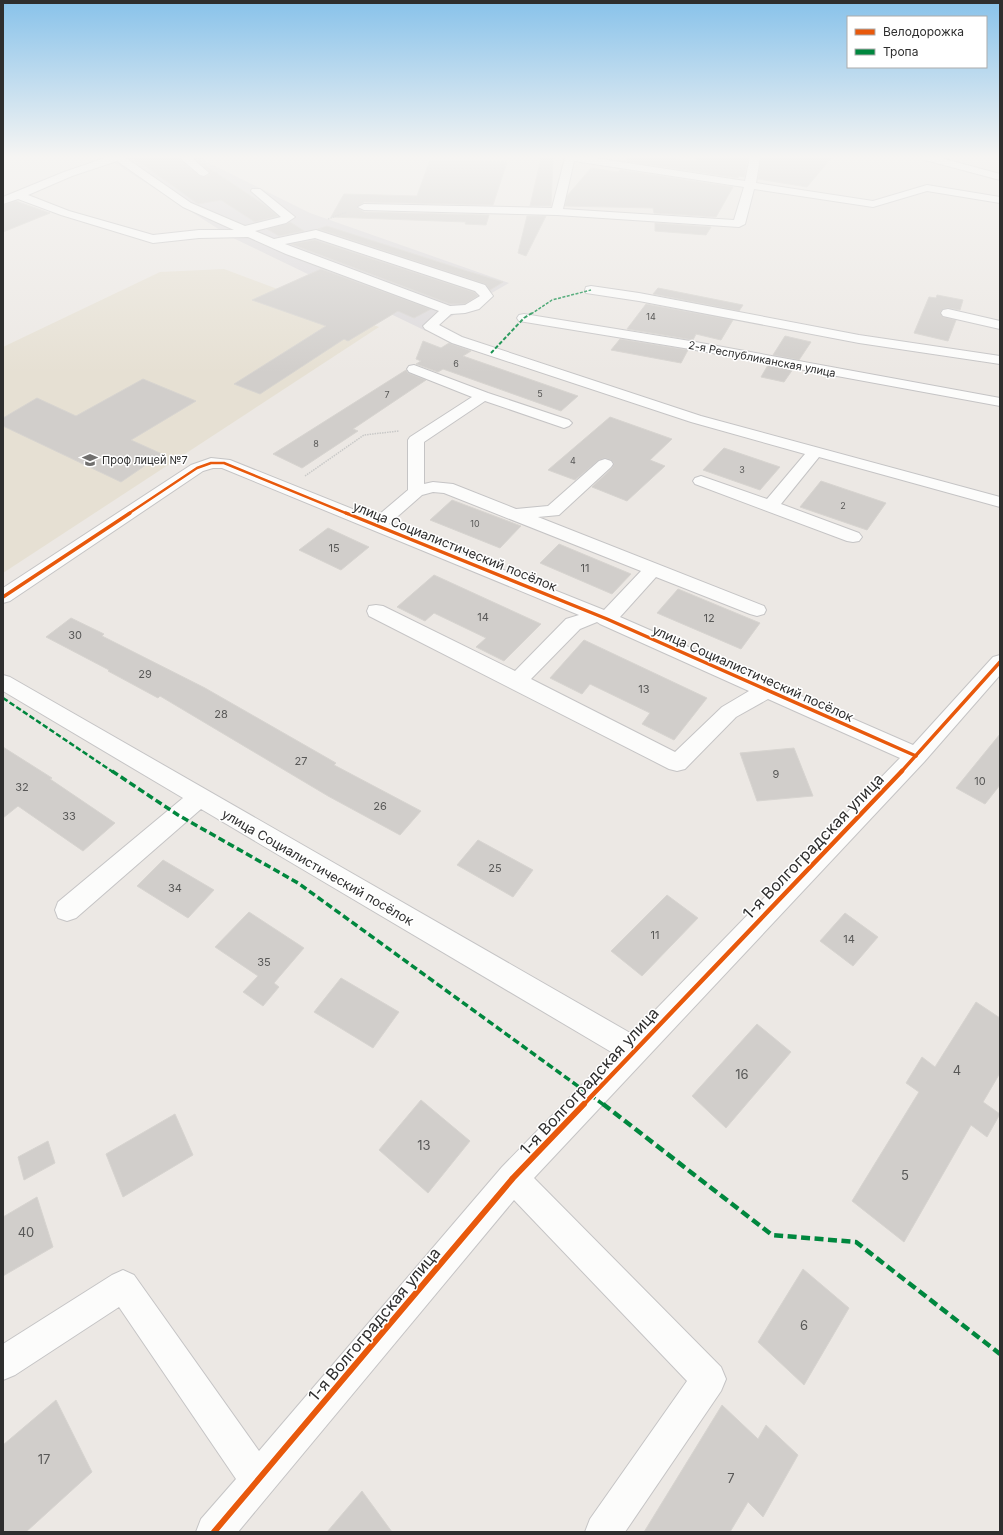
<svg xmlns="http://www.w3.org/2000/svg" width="1003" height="1535" font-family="Inter,sans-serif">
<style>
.industrial{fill:#dcd9db}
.education{fill:#e6e0d3}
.building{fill:#d1cecb;stroke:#d7d4d0}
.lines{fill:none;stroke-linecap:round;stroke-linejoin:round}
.minor-casing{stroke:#c5c4c5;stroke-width:2}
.path{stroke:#c9c9c8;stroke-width:1.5;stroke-dasharray:1.5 1;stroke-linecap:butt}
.minor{fill:#fcfcfb;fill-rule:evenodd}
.quiet-far4{stroke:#00873e;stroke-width:1.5;stroke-dasharray:3 1.5;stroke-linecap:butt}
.quiet-far3{stroke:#00873e;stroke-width:2;stroke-dasharray:4 2;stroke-linecap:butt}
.quiet-far2{stroke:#00873e;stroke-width:2.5;stroke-dasharray:5.5 2.5;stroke-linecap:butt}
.quiet-far1{stroke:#00873e;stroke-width:3.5;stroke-dasharray:7 3.5;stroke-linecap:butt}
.quiet{stroke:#00873e;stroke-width:4.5;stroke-dasharray:9 4.5;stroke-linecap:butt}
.cycleway-far3-casing{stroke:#fff;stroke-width:4}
.cycleway-far2-casing{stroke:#fff;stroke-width:5.5}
.cycleway-far1-casing{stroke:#fff;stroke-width:7}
.cycleway-casing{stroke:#fff;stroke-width:8}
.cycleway-far3{stroke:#e8590c;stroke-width:2.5}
.cycleway-far2{stroke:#e8590c;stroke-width:3.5}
.cycleway-far1{stroke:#e8590c;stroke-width:4.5}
.cycleway{stroke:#e8590c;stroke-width:6}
.labels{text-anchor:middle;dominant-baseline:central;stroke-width:3;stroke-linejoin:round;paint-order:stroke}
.far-number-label{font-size:9px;fill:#585857}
.far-street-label{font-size:11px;fill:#2e2e2e;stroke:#fff}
.far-poi-label{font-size:11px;fill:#2e2e2e;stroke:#fff;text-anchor:start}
.number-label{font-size:11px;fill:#585857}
.street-label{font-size:13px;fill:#2e2e2e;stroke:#fff}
.near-number-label{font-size:13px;fill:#585857}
.near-street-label{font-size:16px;fill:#2e2e2e;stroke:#fff}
</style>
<rect width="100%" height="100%" fill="#ece8e4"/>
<!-- industrial -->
<path class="industrial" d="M107,158h96l4,4 103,51 199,70 -83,48 -195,-94z"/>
<!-- education -->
<path class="education" d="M224,269l155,58 -376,246v-226l157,-75z"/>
<!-- building -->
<g class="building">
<path d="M134,158h45l21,18 5,1 5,-3v-2l-13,-12 69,46 12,10 -23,6 -34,-22 -23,4z"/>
<path d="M541,158h12l-2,48h-21z"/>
<path d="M629,158h38l30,4v-4h51l-4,19 -5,-1 -1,2 -112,-17z"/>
<path d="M761,158h70l-24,29 -49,-8z"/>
<path d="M430,160l77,2 -14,43 -129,-3 -7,6 7,4 125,3 -3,10 -21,-1 1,-2 -135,-5 13,-23 73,2z"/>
<path d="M591,168l27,4 2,-2 113,17 -17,30 -62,-4 -1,-5 -88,-2 2,-10z"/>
<path d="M16,201l31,11 3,1 -47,19v-27z"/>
<path d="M527,216h19l-20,40 -8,-3z"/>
<path d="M290,222l14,9 -25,5 -12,-7z"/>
<path d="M655,223l56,4 -5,8 -51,-4z"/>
<path d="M327,226l140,45 36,11 -13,8 -5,-6 -167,-55z"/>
<path d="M315,240l159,52 4,4 -13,8h-15l-159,-60z"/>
<path d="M321,269l110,40 -17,9 -16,-7 -50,30 -4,-2 -84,55 -26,-10 92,-58 -74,-26z"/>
<path d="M658,288l85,17 -4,6 -86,-17z"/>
<path d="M937,295l26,5 -3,10 -12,-2 -5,1 -3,3 3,5 13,3 -8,21 -34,-8 15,-36 7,1z"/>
<path d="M646,304l87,16 -12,20 -25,-6 -3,6 -66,-11z"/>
<path d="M785,336l26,6 -12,18 -26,-5z"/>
<path d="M620,339l68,11 -7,13 -70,-13z"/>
<path d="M423,341l18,7 8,-5 22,8 -8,5 115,40 -17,15 -118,-42 -5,3 -22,-8 5,-3 -5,-2z"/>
<path d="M768,365l25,4 -9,13 -23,-5z"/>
<path d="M406,370l2,3 18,7 -73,49 5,2 -56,37 -29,-14z"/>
<path d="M143,379l53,22 -65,39 31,14 -41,28 -118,-56v-8l34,-20 39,18z"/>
<path d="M610,417l62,22 -22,21 15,6 -38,35 -35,-14 20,-19 2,-5 -3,-3 -6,-2 -6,2 -24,20 -27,-10z"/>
<path d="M724,448l56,19 -20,23 -57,-20z"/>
<path d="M821,481l65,22 -19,27 -67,-23z"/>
<path d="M452,500l69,26 -21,22 -70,-28z"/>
<path d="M328,528l41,19 -28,23 -42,-20z"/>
<path d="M559,544l72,30 -19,20 -72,-31z"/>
<path d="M434,575l107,49 -37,37 -28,-14 10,-9 -52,-25 -9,8 -28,-14z"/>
<path d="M678,589l82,34 -19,26 -84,-36z"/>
<path d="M71,618l33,16 -2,2 103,52 131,75 -2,2 87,46 -21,24 -72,-39 -168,-100 -2,2 -50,-27 1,-1 -63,-33z"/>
<path d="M584,640l123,58 -33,42 -32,-16 8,-11 -60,-29 -8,10 -32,-16z"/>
<path d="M1000,734v51l-15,19 -29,-16z"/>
<path d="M3,747l49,31 -2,1 65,44 -32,28 -65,-45 -15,12z"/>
<path d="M794,748l19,48 -56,5 -17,-48z"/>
<path d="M478,840l55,30 -20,27 -56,-32z"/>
<path d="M163,860l51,30 -26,28 -51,-32z"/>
<path d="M667,895l31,23 -56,58 -31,-25z"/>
<path d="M249,912l55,36 -30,35 5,4 -16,19 -20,-14 15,-16 -43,-29z"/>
<path d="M845,913l33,24 -25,29 -33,-25z"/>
<path d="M341,978l58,34 -26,36 -59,-36z"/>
<path d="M976,1002l24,16v55l-17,29 17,12 -13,23 -16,-12 -67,117 -52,-41 67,-109 -13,-9 16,-26 13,10z"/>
<path d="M757,1024l34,28 -65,76 -34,-32z"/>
<path d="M421,1100l49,41 -42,52 -49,-43z"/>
<path d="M175,1114l18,41 -70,42 -17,-43z"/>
<path d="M48,1141l7,22 -31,17 -6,-23z"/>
<path d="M37,1197l16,50 -50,29v-59z"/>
<path d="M803,1269l46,39 -45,77 -46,-43z"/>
<path d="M56,1400l36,72 -66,60h-23v-87z"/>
<path d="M722,1405l36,34 8,-14 32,30 -35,62 -15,-15 -18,30h-86z"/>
<path d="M362,1491l30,41h-65z"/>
</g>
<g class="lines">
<!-- minor casing -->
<g class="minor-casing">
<g id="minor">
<path d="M105,158h21l65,45 54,23 36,-9 -30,-26 1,-2h8l35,28 -9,6 -31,8 19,8 42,-9 169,55 8,11 -14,13 -14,4 -14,1 -12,11 23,12 239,79 299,81v10l-181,-50 -38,47 78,29 3,4 -3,4 -6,1 -6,-1 -152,-57 -2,-3 2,-3 6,-2 66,23 38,-45 -114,-32 -239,-79 -27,-14 -2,-3 16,-15 -153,-57 -38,-17 -49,1 -46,5 -92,-28 -43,-16 -15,5v-7l61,-25zM117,161l66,46 51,23h-35l-46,5 -84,-24 -41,-16 44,-19zM315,238l160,53 5,5 -15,9 -15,1 -165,-62z"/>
<path d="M180,158h12l17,15 -5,3 -4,-1z"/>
<path d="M565,158h30l150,23 5,-23h10l-4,25 117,18 54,-16 73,12v6l-73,-12 -54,16 -119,-18 -9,35 -6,3 -182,-12 -193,-5 -6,-3 6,-3 188,4zM574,161l170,26 -10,33 -171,-11z"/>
<path d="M924,158h17l59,16v6l-75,-20z"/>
<path d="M591,286l48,7 220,42 141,21v8l-141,-21 -220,-42 -53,-8 -1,-3 1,-3z"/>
<path d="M948,309l52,12v8l-57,-13 -2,-3 2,-3z"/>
<path d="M524,314l166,27 310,57v8l-310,-57 -171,-28 -2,-3 2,-3z"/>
<path d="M414,365l74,28 81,27 3,3 -3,3 -5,2 -79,-27 -61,41v42l9,-2 20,2 63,25 32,-3 51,-45 6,-2 6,2 2,3 -2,3 -52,48 -21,2 226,89 2,4 -2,4 -7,2 -7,-2 -94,-37 -36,40 293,128 80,-88 7,-2v20l-76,87 -390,416 187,189 5,12 -5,12 -96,141h-40l5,-13 97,-138 -173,-181 -276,332h-42l5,-13 35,-40 -117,-172 -104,68 -12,5v-36l109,-69 11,-5 11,5 125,176 243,-284 111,-114 -412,-244 -125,109 -9,3 -9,-3 -3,-8 3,-8 125,-104 -180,-107v-16l7,2 622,357 268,-276 -132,-59 -32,18 -51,52 -8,2 -8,-2 -300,-153 -2,-5 2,-5 7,-1 7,1 132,65 51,-52 13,-4 -357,-147h-9l-10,3 -193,130 -7,2v-15l188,-123 20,-7 19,2 145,58 33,-28v-50l2,-3 62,-40 -63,-25 -2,-3 2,-3zM433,492l11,1 197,78 -37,39 -215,-86 33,-29zM597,622l3,2 149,67 -27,16 -47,45 -144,-73 49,-50z"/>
</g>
</g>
<!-- path -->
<g class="path">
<path d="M328,219l19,-7"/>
<path d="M305,476l59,-41 35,-4"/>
</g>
<!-- minor -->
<use href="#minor" class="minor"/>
<!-- quiet-far4 -->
<path class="quiet-far4" d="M531,314l21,-14 39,-10"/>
<!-- quiet-far3 -->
<path class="quiet-far3" d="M491,353l33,-35 8,-5"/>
<!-- quiet-far2 -->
<path class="quiet-far2" d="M3,698l110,74"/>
<!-- quiet-far1 -->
<path class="quiet-far1" d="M112,771l66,44 120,68 306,222"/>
<!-- quiet -->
<path class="quiet" d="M603,1104l169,131 84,7 144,112"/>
<!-- cycleway-far3 casing -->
<g class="cycleway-far3-casing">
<path id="cycleway-far3" d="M128,514l69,-46 14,-5h13l124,51"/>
</g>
<!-- cycleway-far2 casing -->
<g class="cycleway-far2-casing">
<g id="cycleway-far2">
<path d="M346,513l261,106 309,137"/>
<path d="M3,597l127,-84"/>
<path d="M901,772l99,-110"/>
</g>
</g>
<!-- cycleway-far1 casing -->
<g class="cycleway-far1-casing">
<path id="cycleway-far1" d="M583,1105l319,-334"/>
</g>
<!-- cycleway casing -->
<g class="cycleway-casing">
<path id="cycleway" d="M214,1532l299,-354 71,-74"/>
</g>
<!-- cycleway-far3 -->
<use href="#cycleway-far3" class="cycleway-far3"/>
<!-- cycleway-far2 -->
<use href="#cycleway-far2" class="cycleway-far2"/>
<!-- cycleway-far1 -->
<use href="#cycleway-far1" class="cycleway-far1"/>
<!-- cycleway -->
<use href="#cycleway" class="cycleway"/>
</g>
<!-- sky -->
<linearGradient id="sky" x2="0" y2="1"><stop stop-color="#88c2ea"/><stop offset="0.42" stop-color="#f6f5f3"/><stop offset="1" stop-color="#f6f5f3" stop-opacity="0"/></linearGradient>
<rect width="1003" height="373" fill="url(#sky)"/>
<!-- icons -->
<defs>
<g id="university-bare" transform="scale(1.2)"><path d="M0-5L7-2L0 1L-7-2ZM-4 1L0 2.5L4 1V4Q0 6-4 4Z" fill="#706f6e" stroke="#fff" stroke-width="2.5" paint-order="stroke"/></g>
</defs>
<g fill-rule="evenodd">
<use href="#university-bare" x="90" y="460"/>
</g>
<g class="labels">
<!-- far-number labels -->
<g class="far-number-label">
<text x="651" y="316">14</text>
<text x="456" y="363">6</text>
<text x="540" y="393">5</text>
<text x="387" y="394">7</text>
<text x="316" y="443">8</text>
<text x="573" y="460">4</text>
<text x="742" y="469">3</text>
<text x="843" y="505">2</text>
<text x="475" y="523">10</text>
</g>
<!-- far-street labels -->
<g class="far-street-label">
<text transform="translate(762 359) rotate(11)">2-я Республиканская улица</text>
</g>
<!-- far-poi labels -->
<g class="far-poi-label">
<text x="102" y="460">Проф лицей №7</text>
</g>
<!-- number labels -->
<g class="number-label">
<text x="334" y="548">15</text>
<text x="585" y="568">11</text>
<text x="483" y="617">14</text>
<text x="709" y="618">12</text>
<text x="75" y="635">30</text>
<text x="145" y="674">29</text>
<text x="644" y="689">13</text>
<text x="221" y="714">28</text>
<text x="301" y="761">27</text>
<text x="776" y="774">9</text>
<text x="980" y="781">10</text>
<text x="22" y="787">32</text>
<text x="380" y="806">26</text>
<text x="69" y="816">33</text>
<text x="495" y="868">25</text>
<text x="175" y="888">34</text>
<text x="655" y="935">11</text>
<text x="849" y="939">14</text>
<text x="264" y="962">35</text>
</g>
<!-- street labels -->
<g class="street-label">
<text transform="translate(455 546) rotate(22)">улица Социалистический посёлок</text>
<text transform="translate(753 673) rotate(24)">улица Социалистический посёлок</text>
<text transform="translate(318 867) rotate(30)">улица Социалистический посёлок</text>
</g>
<!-- near-number labels -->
<g class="near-number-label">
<text x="957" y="1070">4</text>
<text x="742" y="1074">16</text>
<text x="424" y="1145">13</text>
<text x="905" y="1175">5</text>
<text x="26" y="1232">40</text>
<text x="804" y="1325">6</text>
<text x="44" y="1459">17</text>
<text x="731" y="1478">7</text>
</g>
<!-- near-street labels -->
<g class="near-street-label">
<text transform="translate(813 846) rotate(-46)">1-я Волгоградская улица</text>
<text transform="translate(589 1081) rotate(-47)">1-я Волгоградская улица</text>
<text transform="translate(374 1324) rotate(-50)">1-я Волгоградская улица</text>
</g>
</g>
<!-- border -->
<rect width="1003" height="1535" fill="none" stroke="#2e2e2e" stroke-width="8"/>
<!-- legend -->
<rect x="847" y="16" width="140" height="52" fill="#ffffff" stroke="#ababab"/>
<rect x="855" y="29" width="20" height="6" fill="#e8590c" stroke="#ababab"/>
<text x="883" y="36" font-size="12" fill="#2e2e2e">Велодорожка</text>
<rect x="855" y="49" width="20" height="6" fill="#00873e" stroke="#ababab"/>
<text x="883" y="56" font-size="12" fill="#2e2e2e">Тропа</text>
</svg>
